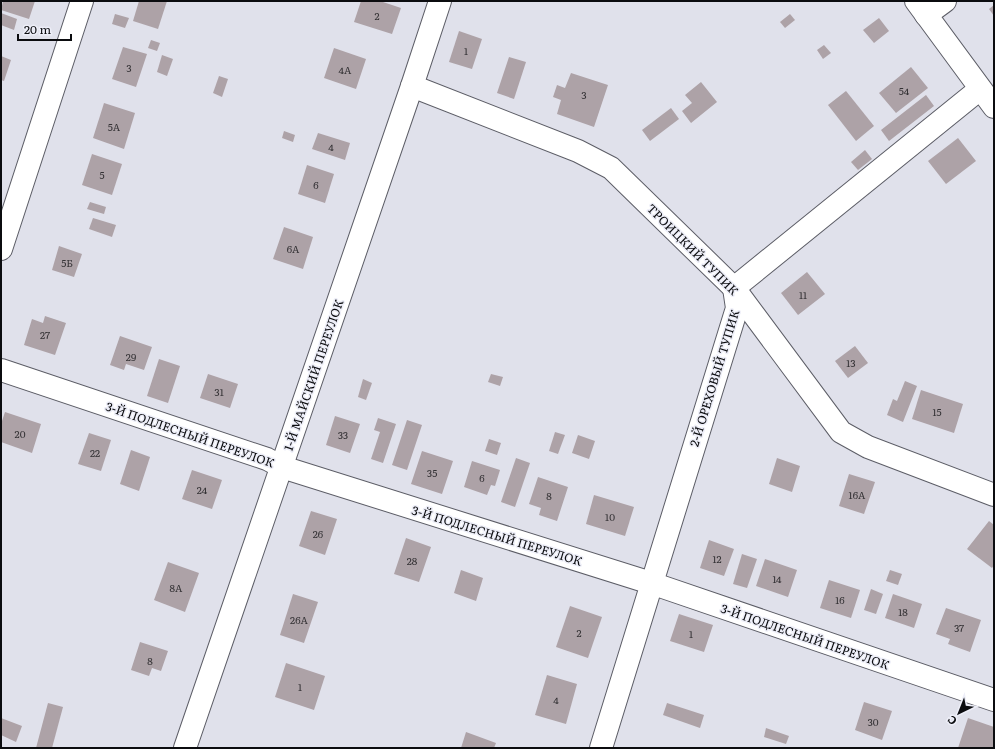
<svg xmlns="http://www.w3.org/2000/svg" width="995" height="749" font-family="Literata,serif">
<style>
.building{fill:#ada2a7}
.lines{fill:none;stroke-linecap:round;stroke-linejoin:round}
.minor-casing{stroke:#5c5d66;stroke-width:24}
.minor{stroke:#fff;stroke-width:22}
.labels{text-anchor:middle;dominant-baseline:central;stroke-width:3;stroke-linejoin:round;paint-order:stroke}
.number-label{font-size:10px;fill:#343235}
.street-label{font-size:12px;fill:#0b0c0f;stroke:#edeef8}
</style>
<rect width="100%" height="100%" fill="#e0e1eb"/>
<!-- building -->
<g class="building">
<path d="M3,1h32l-6,18 -28,-9z"/>
<path d="M139,1h28l-9,28 -25,-8z"/>
<path d="M361,1h19l21,7 -9,26 -38,-12z"/>
<path d="M994,5v11l-5,-7z"/>
<path d="M1,13l16,6 -3,11 -13,-5z"/>
<path d="M115,14l14,4 -4,10 -13,-4z"/>
<path d="M790,14l5,6 -10,8 -5,-6z"/>
<path d="M879,18l10,13 -15,12 -11,-13z"/>
<path d="M459,31l23,8 -10,30 -23,-7z"/>
<path d="M151,40l9,3 -3,8 -9,-3z"/>
<path d="M824,45l7,8 -8,6 -6,-9z"/>
<path d="M123,47l24,7 -11,33 -24,-8z"/>
<path d="M334,48l32,11 -10,30 -32,-11z"/>
<path d="M162,55l11,4 -6,17 -10,-4z"/>
<path d="M1,56l10,4 -7,21 -3,-1z"/>
<path d="M509,57l17,5 -12,37 -17,-6z"/>
<path d="M911,67l17,21 -32,25 -17,-20z"/>
<path d="M571,73l37,12 -14,42 -37,-13 4,-14 -8,-3 4,-12 8,3z"/>
<path d="M219,76l9,3 -6,18 -9,-4z"/>
<path d="M701,82l16,20 -26,21 -9,-12 10,-8 -7,-8z"/>
<path d="M846,91l28,35 -18,15 -28,-36z"/>
<path d="M926,95l8,11 -45,35 -8,-11z"/>
<path d="M104,103l31,10 -11,36 -31,-11z"/>
<path d="M671,108l8,11 -29,22 -8,-11z"/>
<path d="M284,131l11,4 -2,7 -11,-4z"/>
<path d="M318,133l32,10 -5,17 -33,-11z"/>
<path d="M958,138l18,23 -30,23 -18,-23z"/>
<path d="M865,150l7,9 -14,11 -7,-8z"/>
<path d="M92,154l30,10 -10,31 -30,-10z"/>
<path d="M307,165l27,9 -9,29 -27,-9z"/>
<path d="M90,202l16,5 -2,7 -17,-5z"/>
<path d="M93,218l23,7 -4,12 -23,-8z"/>
<path d="M284,227l29,10 -10,32 -30,-10z"/>
<path d="M59,246l23,8 -8,23 -22,-7z"/>
<path d="M807,272l18,22 -27,21 -17,-22z"/>
<path d="M45,316l21,7 -11,32 -31,-10 8,-26 11,4z"/>
<path d="M120,336l32,11 -8,23 -18,-6 -2,6 -14,-5z"/>
<path d="M855,346l13,17 -20,15 -13,-17z"/>
<path d="M159,359l21,7 -12,37 -21,-7z"/>
<path d="M208,374l30,10 -8,24 -30,-10z"/>
<path d="M491,374l12,3 -3,9 -12,-4z"/>
<path d="M363,379l9,4 -6,17 -8,-3z"/>
<path d="M905,381l12,5 -14,36 -16,-7 6,-16 4,2z"/>
<path d="M921,390l42,14 -9,29 -42,-14z"/>
<path d="M5,412l36,12 -9,29 -31,-11v-18z"/>
<path d="M335,416l25,8 -10,29 -24,-8z"/>
<path d="M378,418l18,6 -13,39 -12,-4 9,-27 -6,-2z"/>
<path d="M407,420l15,5 -15,45 -15,-5z"/>
<path d="M555,432l10,3 -7,19 -9,-3z"/>
<path d="M89,433l22,7 -10,31 -23,-7z"/>
<path d="M578,435l17,6 -6,18 -17,-6z"/>
<path d="M489,439l12,4 -4,12 -12,-4z"/>
<path d="M131,450l19,7 -11,34 -19,-7z"/>
<path d="M422,451l31,10 -11,33 -31,-10z"/>
<path d="M516,458l14,5 -15,44 -14,-5z"/>
<path d="M777,458l23,8 -8,26 -23,-8z"/>
<path d="M472,461l28,9 -5,16 -4,-1 -4,10 -23,-8z"/>
<path d="M192,470l30,10 -10,29 -30,-10z"/>
<path d="M849,474l26,8 -11,32 -25,-8z"/>
<path d="M538,477l30,10 -11,34 -18,-6 2,-7 -12,-4z"/>
<path d="M594,495l40,12 -9,29 -39,-12z"/>
<path d="M311,511l26,8 -12,36 -26,-9z"/>
<path d="M989,521l5,4v40l-2,3 -25,-19z"/>
<path d="M406,538l25,9 -12,35 -25,-8z"/>
<path d="M709,540l25,9 -10,27 -24,-8z"/>
<path d="M742,554l15,5 -10,29 -14,-4z"/>
<path d="M765,559l32,11 -9,27 -32,-11z"/>
<path d="M168,562l31,11 -14,39 -31,-12z"/>
<path d="M461,570l22,8 -7,23 -22,-8z"/>
<path d="M890,570l12,4 -4,11 -12,-4z"/>
<path d="M829,580l31,10 -9,28 -31,-10z"/>
<path d="M871,589l12,5 -7,20 -12,-4z"/>
<path d="M293,594l25,8 -14,41 -24,-8z"/>
<path d="M893,594l29,10 -8,24 -29,-10z"/>
<path d="M570,606l32,11 -14,41 -32,-11z"/>
<path d="M946,608l35,12 -11,32 -22,-8 2,-5 -14,-5z"/>
<path d="M679,614l34,11 -9,27 -34,-11z"/>
<path d="M140,642l28,9 -7,20 -9,-3 -3,8 -18,-6z"/>
<path d="M286,663l39,13 -11,34 -39,-13z"/>
<path d="M547,675l30,9 -11,40 -31,-9z"/>
<path d="M864,702l28,9 -10,29 -27,-10z"/>
<path d="M48,703l15,4 -11,41h-16z"/>
<path d="M667,703l37,12 -4,13 -37,-13z"/>
<path d="M1,718l21,8 -6,16 -15,-7z"/>
<path d="M968,718l26,9v21h-36z"/>
<path d="M766,728l23,8 -3,8 -22,-7z"/>
<path d="M466,732l30,11 -2,5h-33z"/>
</g>
<g class="lines">
<!-- minor casing -->
<g class="minor-casing">
<g id="minor">
<path d="M916,1l78,106"/>
<path d="M926,15l19,-14"/>
<path d="M412,86l166,65 33,17 123,120 107,144 27,15 126,48"/>
<path d="M1,249l81,-248"/>
<path d="M1,370l266,89 15,8 369,116 343,117"/>
<path d="M185,748l227,-662 28,-85"/>
<path d="M601,748l136,-440 -3,-20 246,-199"/>
</g>
</g>
<!-- minor -->
<use href="#minor" class="minor"/>
</g>
<g class="labels">
<!-- number labels -->
<g class="number-label">
<text x="377" y="15">2</text>
<text x="466" y="50">1</text>
<text x="129" y="67">3</text>
<text x="345" y="69">4А</text>
<text x="904" y="90">54</text>
<text x="584" y="94">3</text>
<text x="114" y="126">5А</text>
<text x="331" y="146">4</text>
<text x="102" y="174">5</text>
<text x="316" y="184">6</text>
<text x="293" y="248">6А</text>
<text x="67" y="262">5Б</text>
<text x="803" y="294">11</text>
<text x="45" y="334">27</text>
<text x="131" y="356">29</text>
<text x="851" y="362">13</text>
<text x="219" y="391">31</text>
<text x="937" y="411">15</text>
<text x="20" y="433">20</text>
<text x="343" y="434">33</text>
<text x="95" y="452">22</text>
<text x="432" y="472">35</text>
<text x="482" y="477">6</text>
<text x="202" y="489">24</text>
<text x="857" y="494">16А</text>
<text x="549" y="495">8</text>
<text x="610" y="516">10</text>
<text x="318" y="533">26</text>
<text x="717" y="558">12</text>
<text x="412" y="560">28</text>
<text x="777" y="578">14</text>
<text x="176" y="587">8А</text>
<text x="840" y="599">16</text>
<text x="903" y="611">18</text>
<text x="299" y="619">26А</text>
<text x="959" y="627">37</text>
<text x="579" y="632">2</text>
<text x="691" y="633">1</text>
<text x="150" y="660">8</text>
<text x="300" y="686">1</text>
<text x="556" y="699">4</text>
<text x="873" y="721">30</text>
</g>
<!-- street labels -->
<g class="street-label">
<text transform="translate(693 249) rotate(45)">ТРОИЦКИЙ ТУПИК</text>
<text transform="translate(313 375) rotate(-71)">1-Й МАЙСКИЙ ПЕРЕУЛОК</text>
<text transform="translate(714 378) rotate(-73)">2-Й ОРЕХОВЫЙ ТУПИК</text>
<text transform="translate(190 434) rotate(19)">3-Й ПОДЛЕСНЫЙ ПЕРЕУЛОК</text>
<text transform="translate(497 535) rotate(17)">3-Й ПОДЛЕСНЫЙ ПЕРЕУЛОК</text>
<text transform="translate(805 636) rotate(19)">3-Й ПОДЛЕСНЫЙ ПЕРЕУЛОК</text>
</g>
</g>
<!-- border -->
<rect width="995" height="749" fill="none" stroke="#0b0c0f" stroke-width="4"/>
<!-- north arrow -->
<g transform="translate(959 713) rotate(223)" stroke="#edeef8" stroke-width="3" paint-order="stroke">
<path d="M0-3L7 15L0 10L-7 15Z" fill="#0b0c0f"/>
<text y="-6" font-size="11" font-weight="bold" text-anchor="middle" fill="#0b0c0f">С</text>
</g>
<!-- scale -->
<path d="M18 34v6h53v-6" fill="none" stroke="#0b0c0f" stroke-width="2"/>
<text x="24" y="34" font-size="12" fill="#0b0c0f" stroke="#edeef8" stroke-width="3" paint-order="stroke">20 m</text>
</svg>
